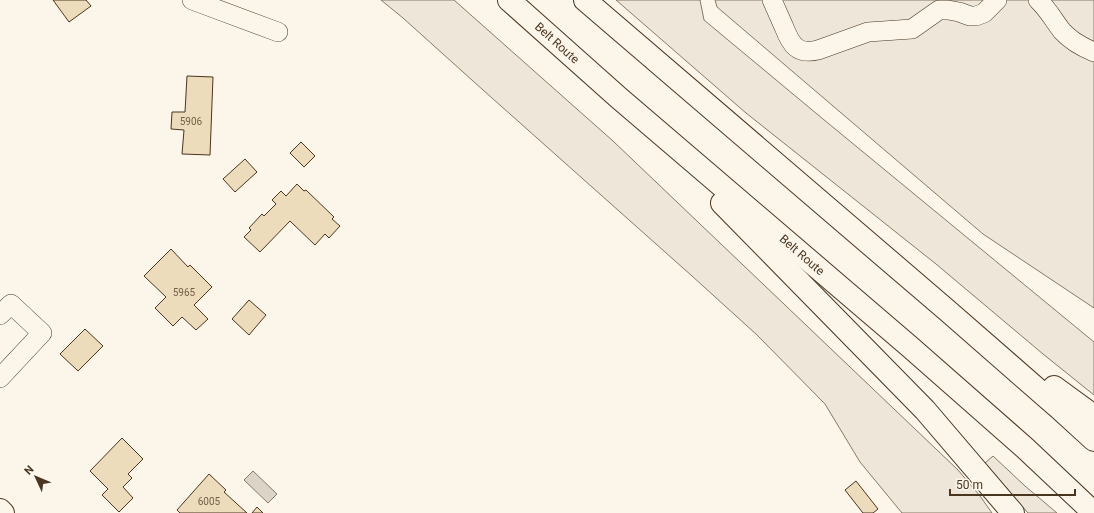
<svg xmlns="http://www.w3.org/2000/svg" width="1094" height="513" font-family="Roboto,sans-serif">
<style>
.green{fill:#ede6d9;stroke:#887966}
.water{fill:#dcd4c6;stroke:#887966}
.building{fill:#ecdcbc;stroke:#4a3520}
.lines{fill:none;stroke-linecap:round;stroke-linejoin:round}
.minor-casing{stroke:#4a3520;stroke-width:20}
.major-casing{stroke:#4a3520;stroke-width:24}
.highway-casing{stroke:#4a3520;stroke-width:24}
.minor{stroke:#fbf6e9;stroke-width:19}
.major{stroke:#fbf6e9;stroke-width:22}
.highway{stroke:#fbf6e9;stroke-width:22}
.labels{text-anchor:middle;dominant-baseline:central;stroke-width:3;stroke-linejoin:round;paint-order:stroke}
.number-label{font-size:10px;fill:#725f47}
.street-label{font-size:12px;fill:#4a3520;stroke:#fbf6e9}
</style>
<rect width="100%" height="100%" fill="#fbf6e9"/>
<!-- green -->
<g class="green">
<path d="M381,0h73l159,141 345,329 22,26 12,17h-90l-42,-51 -35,-58 -68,-69 -65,-59 -209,-186 -80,-72z"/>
<path d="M616,0h84l4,20 119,99 271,223v53l-51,-41 -107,-90 -190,-151z"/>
<path d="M715,0h379v308l-111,-74 -266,-227z"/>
<path d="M993,456l32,30 32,27h-29l-43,-50z"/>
</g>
<!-- water -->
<path class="water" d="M253,471l24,23 -9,9 -24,-23z"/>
<!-- building -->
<g class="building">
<path d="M53,0h33l5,6 -22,16z"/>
<path d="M187,76l26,1 -3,78 -28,-1 2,-24 -13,-1 1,-17h13z"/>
<path d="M301,142l14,14 -11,11 -14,-14z"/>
<path d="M245,159l12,13 -22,20 -12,-13z"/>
<path d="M297,184l7,7 2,-1 28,27 -2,2 8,7 -11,12 -4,-4 -10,11 -25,-24 -30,31 -16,-15 7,-7 -2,-2 13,-14 2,2 12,-12 -4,-4 9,-9 5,5z"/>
<path d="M171,249l17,18 2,-2 22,22 -18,18 14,14 -12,11 -14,-13 -9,9 -18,-18 11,-11 -22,-21z"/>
<path d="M249,300l17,15 -17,20 -17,-16z"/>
<path d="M85,329l18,17 -25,25 -18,-17z"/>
<path d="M122,438l21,21 -15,15 4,4 -9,9 10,11 -14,14 -17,-17 6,-6 -18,-18z"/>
<path d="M209,474l17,16 -2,2 23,21h-67l-3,-3z"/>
<path d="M856,481l22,28 -5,4h-10l-18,-23z"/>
<path d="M257,507l6,6h-11z"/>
</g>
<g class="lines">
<!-- minor casing -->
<g class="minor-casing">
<g id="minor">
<path d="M192,0l86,32"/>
<path d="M772,0c4,9 8,18 12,27 7,18 13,28 34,23l50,-18 44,-3 27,-19h9l11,2 11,4h6l8,-3 13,-13"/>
<path d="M1038,0c10,9 16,21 24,31 9,10 20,16 32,21"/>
<path d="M0,315l11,-11 31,29 -42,45"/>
</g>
</g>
<!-- major casing -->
<g class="major-casing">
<path id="major" d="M0,510l3,3"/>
</g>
<!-- highway casing -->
<g class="highway-casing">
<g id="highway">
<path d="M509,0l110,98 290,248 116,102 69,65"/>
<path d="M585,0l364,312 111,97 34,31"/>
<path d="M722,203l203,207 88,103"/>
<path d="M1054,387l40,29"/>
</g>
</g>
<!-- minor -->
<use href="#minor" class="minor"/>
<!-- major -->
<use href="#major" class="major"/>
<!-- highway -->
<use href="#highway" class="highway"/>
</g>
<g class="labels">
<!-- number labels -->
<g class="number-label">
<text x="191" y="121">5906</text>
<text x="184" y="292">5965</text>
<text x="209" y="501">6005</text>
</g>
<!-- street labels -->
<g class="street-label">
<text transform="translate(557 43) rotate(42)">Belt Route</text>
<text transform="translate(802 255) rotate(41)">Belt Route</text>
</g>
</g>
<!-- north arrow -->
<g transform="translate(36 477) rotate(314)" stroke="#fbf6e9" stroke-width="3" paint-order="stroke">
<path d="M0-3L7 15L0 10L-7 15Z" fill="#4a3520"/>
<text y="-6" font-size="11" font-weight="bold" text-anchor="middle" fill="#4a3520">N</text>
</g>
<!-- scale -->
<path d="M950 489v6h125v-6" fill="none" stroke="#4a3520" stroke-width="2"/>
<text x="956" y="489" font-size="12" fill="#4a3520" stroke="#fbf6e9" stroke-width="3" paint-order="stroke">50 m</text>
</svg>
